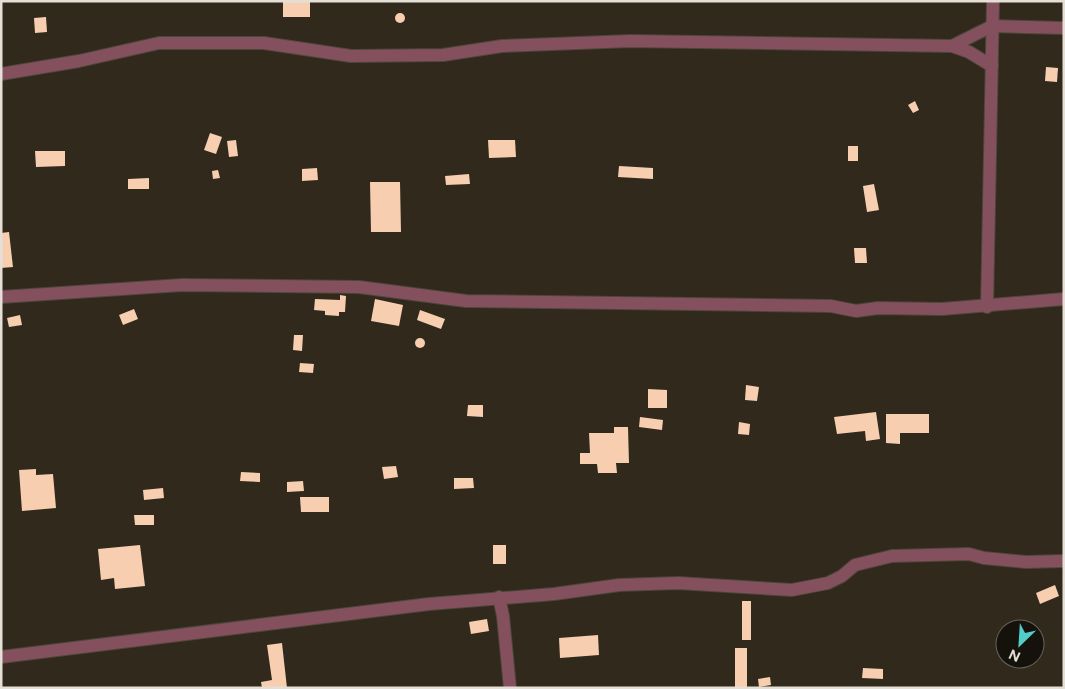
<svg xmlns="http://www.w3.org/2000/svg" width="1065" height="689" font-family="Figtree,sans-serif">
<style>
.building{fill:#f7ceb0}
.lines{fill:none;stroke-linecap:round;stroke-linejoin:round}
.minor-casing{stroke:#4d463a;stroke-width:14}
.minor{stroke:#84505e;stroke-width:12}
</style>
<rect width="100%" height="100%" fill="#30291c"/>
<!-- building -->
<g class="building">
<rect x="283" y="1" width="27" height="16"/>
<circle cx="400" cy="18" r="5"/>
<path d="M46,17l1,15 -12,1 -1,-15z"/>
<path d="M1046,67l12,1 -1,14 -12,-1z"/>
<path d="M915,101l4,9 -6,3 -5,-8z"/>
<path d="M210,133l12,4 -6,17 -12,-4z"/>
<path d="M236,140l2,16 -9,1 -2,-16z"/>
<path d="M488,140h27l1,17 -27,1z"/>
<rect x="848" y="146" width="10" height="15"/>
<path d="M35,151h30v15l-29,1z"/>
<path d="M619,166l34,2v11l-35,-2z"/>
<path d="M317,168l1,12 -16,1v-12z"/>
<path d="M218,170l2,8 -7,1 -1,-8z"/>
<path d="M469,174l1,10 -24,1 -1,-9z"/>
<path d="M149,178v11h-21v-10z"/>
<path d="M370,182h30l1,50h-30z"/>
<path d="M874,184l5,26 -12,2 -4,-26z"/>
<path d="M9,232l4,35 -12,1v-35z"/>
<path d="M854,248h12l1,15h-12z"/>
<path d="M340,295l6,1 -1,16h-6v4l-14,-1v-4l-11,-1 1,-11 25,1z"/>
<path d="M375,299l28,6 -4,21 -28,-5z"/>
<path d="M134,309l4,10 -15,6 -4,-10z"/>
<path d="M420,310l25,9 -4,10 -24,-9z"/>
<path d="M20,315l2,10 -13,2 -2,-9z"/>
<path d="M294,335h9l-1,16 -9,-1z"/>
<circle cx="420" cy="343" r="5"/>
<path d="M300,363l14,1 -1,9 -14,-1z"/>
<path d="M746,385l13,2 -2,14 -12,-1z"/>
<path d="M648,389l19,1v18h-19z"/>
<path d="M468,405h15v12l-16,-1z"/>
<path d="M876,412l4,27 -14,2 -1,-10 -28,3 -3,-17z"/>
<path d="M886,414h43v19h-29v11l-14,-1z"/>
<path d="M640,417l23,3 -1,10 -23,-3z"/>
<path d="M739,422l11,2 -1,11 -11,-1z"/>
<path d="M614,427h14l1,36h-13l1,10h-19l-1,-9h-17v-11h10l-1,-20h25z"/>
<path d="M396,466l2,11 -14,2 -2,-12z"/>
<path d="M36,469v6l17,-1 3,34 -34,3 -3,-41z"/>
<path d="M241,472l19,1v9l-20,-1z"/>
<path d="M454,478h19l1,10 -20,1z"/>
<path d="M303,481l1,10 -17,1v-10z"/>
<path d="M163,488l1,10 -20,2 -1,-10z"/>
<path d="M300,497h29v15h-28z"/>
<path d="M134,515h20v10h-19z"/>
<path d="M140,545l5,41 -30,3 -1,-11 -13,2 -3,-31z"/>
<rect x="493" y="545" width="13" height="19"/>
<path d="M1055,585l4,11 -19,8 -4,-11z"/>
<rect x="742" y="601" width="9" height="39"/>
<path d="M487,619l2,12 -18,3 -2,-12z"/>
<path d="M598,635l1,20 -39,3 -1,-20z"/>
<path d="M282,643l5,45h-25l-1,-6 11,-2 -5,-35z"/>
<rect x="735" y="648" width="12" height="40"/>
<path d="M863,668l20,1v10l-21,-1z"/>
<path d="M770,677l1,8 -12,2 -1,-8z"/>
</g>
<g class="lines">
<!-- minor casing -->
<g class="minor-casing">
<g id="minor">
<path d="M952,46l40,-20 72,2"/>
<path d="M1,74l78,-13 80,-18h105l87,13 92,-1 59,-9 128,-5 322,5 17,6 23,14"/>
<path d="M1,297l181,-12 177,2 107,14 365,5 25,5 22,-3 64,1 122,-10"/>
<path d="M987,307l6,-306"/>
<path d="M499,597l4,19 7,72"/>
<path d="M1,657l428,-53 125,-10 65,-9 59,-2 114,7 36,-7 14,-7 13,-11 37,-9 77,-2 15,4 42,4 38,-1"/>
</g>
</g>
<!-- minor -->
<use href="#minor" class="minor"/>
</g>
<!-- border -->
<rect width="1065" height="689" fill="none" stroke="#e5e0d7" stroke-width="5"/>
<!-- north arrow -->
<g transform="translate(1020 644) rotate(205)"><circle r="24" fill="#15120c" stroke="#68645d"/>
<path d="M0-4L9 19L0 12L-9 19Z" fill="#53cdc9"/>
<text y="-8" font-size="14" font-weight="bold" text-anchor="middle" fill="#e5e0d7">N</text>
</g>
</svg>
